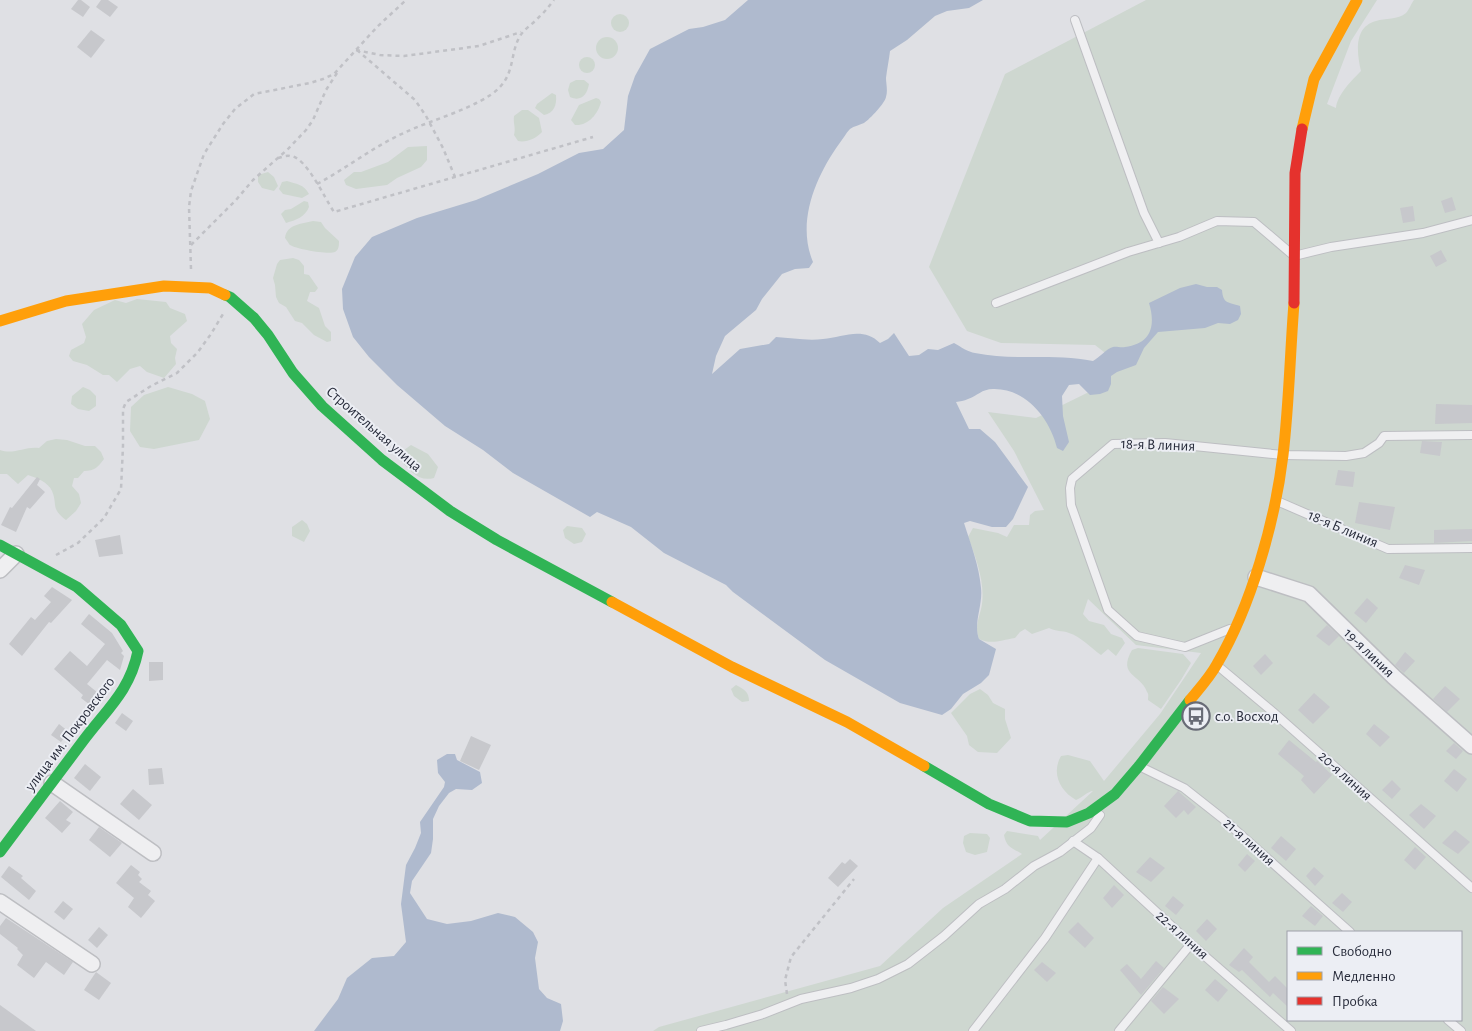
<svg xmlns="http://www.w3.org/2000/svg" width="1472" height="1031" font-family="'Alegreya Sans',sans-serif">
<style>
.green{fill:#ced7d0;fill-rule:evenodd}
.water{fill:#afbace}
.building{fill:#c7c8cc}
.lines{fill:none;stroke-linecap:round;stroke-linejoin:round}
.lane-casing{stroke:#bdbec2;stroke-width:10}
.street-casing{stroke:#bdbec2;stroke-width:18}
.path{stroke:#c0c1c6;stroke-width:2.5;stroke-dasharray:4 4;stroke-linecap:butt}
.lane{stroke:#efeff1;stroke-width:8}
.street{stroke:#efeff1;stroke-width:15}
.fast{stroke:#30b455;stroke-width:11}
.slow{stroke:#ff9f0a;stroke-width:11}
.jam{stroke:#e5322d;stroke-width:11}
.labels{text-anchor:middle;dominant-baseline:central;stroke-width:4;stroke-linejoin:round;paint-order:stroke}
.street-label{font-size:15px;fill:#282c3b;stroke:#eceef4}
.poi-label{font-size:15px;fill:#282c3b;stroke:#eceef4;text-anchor:start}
</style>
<rect width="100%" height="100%" fill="#dfe0e4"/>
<!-- green -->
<g class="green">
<path d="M1146,0h231l-26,41 -24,63 9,4c1,-13 16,-28 25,-37 -4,-17 -8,-44 15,-50 9,-3 22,-1 30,-8 3,-3 5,-9 8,-13h58v1031h-819l6,-4 221,-61 63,-58 79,-54c-10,-6 -16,-7 -18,-19l3,-4 31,5 2,4 53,-49c-5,0 -11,7 -17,9 -16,-9 -25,-27 -15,-44l7,-1 22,6 14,20 56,-67 41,-61 -65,-8 -48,-46 -5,15 6,7 15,4 7,9 11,4 3,5 -9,13 -8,-7 -7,6c-10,-7 -21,-19 -32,-22 -8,-3 -12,-1 -20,-5l-17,6 -7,-5 -5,3 -5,6c-14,2 -23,7 -36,1 -5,-13 1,-22 3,-35 3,-22 -6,-46 -14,-67l5,-9 25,5 9,4 7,-12h15l1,-10 5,-4 9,-1 -30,-59 -26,-39 48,6 55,-27 31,-25 -27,-21 -94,-2 -34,-12 -38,-64 76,-193zM1288,932h173v88h-173z"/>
<circle cx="620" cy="23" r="9"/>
<circle cx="607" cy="48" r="11"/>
<circle cx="587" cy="65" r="8"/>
<path d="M576,80h8l5,4c-2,11 -8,18 -19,13l-2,-7 2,-7z"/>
<path d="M552,93l4,2c1,10 -2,18 -12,20l-9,-7 2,-4z"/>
<path d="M596,98l3,1 2,3c-3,12 -13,24 -26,23l-4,-5 8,-15z"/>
<path d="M522,110h6l11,8 3,14c-5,6 -16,11 -24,9l-4,-6c2,-7 -1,-12 0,-19z"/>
<path d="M427,146v14l-6,7 -24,11 -10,7 -31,4 -10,-4 -2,-5 10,-8h7l27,-10 20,-15z"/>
<path d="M268,172l6,5 4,9 -4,5 -12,-3 -4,-6v-7z"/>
<path d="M287,181c9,3 17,3 22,13l-7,4 -19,-4 -4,-5 3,-7z"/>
<path d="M304,201l4,1 1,5c-4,10 -13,13 -23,16l-5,-9 4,-4 6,-1z"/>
<path d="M313,221l8,1 4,6 14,13c0,4 0,9 -4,11 -6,3 -39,-3 -45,-7 -1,-1 -4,-6 -5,-7 2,-14 16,-14 28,-17z"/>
<path d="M293,258l6,2 5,6v8l5,1 9,13 -3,4h-5l-3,9 12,7 6,18 6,6v9l-4,1 -13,-7 -12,-12 -7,-2 -9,-14 -7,-4 -3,-6 -1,-12 -2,-7 4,-14 3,-4z"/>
<path d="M137,299l29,3 4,6 15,6 2,7 -17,15 1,7 6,6 -2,9 1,6 -12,14 -17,-6 -7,-6 -10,3 -13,13 -8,-7h-6l-16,-10 -14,-4 -4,-5 2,-6 13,-7 2,-6 -4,-13 12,-14 21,-10 11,3z"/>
<path d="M83,387l7,3 6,6v10l-7,5 -11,-2 -7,-5 1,-8z"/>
<path d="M168,387l24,7 13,7 5,18 -11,21 -45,9 -14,-2 -10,-16 1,-24 13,-12z"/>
<path d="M56,439l11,1 18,6h10l6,6 3,7c-6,8 -9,12 -20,12l-6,7h-4l-2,8 7,8 2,9 -5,8 -10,9c-16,-12 -8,-15 -14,-29 -4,-9 -15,-13 -24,-16l-10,9 -11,-10h-7v-24c14,5 25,-4 39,-2l8,-7z"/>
<path d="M411,445l17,9 10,13 -4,11c-16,4 -23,-7 -34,-18v-7z"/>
<path d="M302,520l5,4 3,7 -6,11 -12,-6v-9z"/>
<path d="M567,526l15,2 4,6 -4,8 -8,2 -9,-6 -2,-8z"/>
<path d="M1138,648l45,6 8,9 -10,17 -20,29 -13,-9c0,-3 1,-6 -1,-8 -6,-18 -30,-16 -15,-42z"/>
<path d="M736,685c8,4 13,7 13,16l-7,1 -8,-6 -3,-7z"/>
<path d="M980,689l8,6 5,8 12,6v10l6,19 -14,15 -19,-1 -9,-7 -2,-9 -16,-23 19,-19z"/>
<path d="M970,833l17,1 3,4 -3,14 -12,3 -9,-3 -3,-9 1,-7z"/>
</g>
<!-- water -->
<g class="water">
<path d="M748,0h235l-14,8 -22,3 -12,5 -28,24 -17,11c-1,9 -3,18 -4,27 0,5 2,13 0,19 -1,6 -16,22 -22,26 -4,2 -10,3 -14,6 -4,4 -7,10 -11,15 -23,32 -43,78 -26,118l-4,6 -14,1 -13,5 -20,25 -6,11 -31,26 -9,20 -4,18 28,-25 29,-5 7,-7c15,1 32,4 47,2 20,-2 40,-13 57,4l8,-4 6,-6 15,23 10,-1 9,-6 10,1 16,-7c7,4 14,9 21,10 39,8 79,0 118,8 6,-3 13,-12 20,-14 3,-1 8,1 12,0 26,-3 31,-21 24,-44l31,-15 16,-4 11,3h10l5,3c1,14 6,12 18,16l1,8 -3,6 -8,4 -12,-1 -13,5 -47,4 -14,16 -8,17 -19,7 -6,4v8l-3,7 -8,3 -10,1 -11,-11 -10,1 -7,11 1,20 6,26 -6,9 -6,-3c-7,-29 -31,-60 -64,-59 -11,0 -16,7 -25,10 -4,2 -8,2 -12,3l13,27h11l15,13 33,45 -15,32 -7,8h-14l-22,-6 -6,2c7,22 15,42 17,65 2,18 -8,35 -2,51l17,10 -7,26 -8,8 -18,11 -12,15 -9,6 -42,-12 -75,-43 -92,-68 -7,-7 -62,-32 -33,-26 -34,-15 -7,5 -77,-44 -30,-23 -38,-24 -48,-41 -28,-28 -16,-20 -10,-28 -1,-20 13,-32 17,-20 45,-19 59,-18 62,-26 41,-21 24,-4 21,-19 4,-34 7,-20 15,-27 39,-20 14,-2 22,-7z"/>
<path d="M447,754h8l2,6 23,12 2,11 -10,7 -16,-1 -7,4 -10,13 -6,13v20l-2,14 -19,28 -2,12 17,26 20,5 24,-3 27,-8 17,4 18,15 5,10 -3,16 4,31 8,9 14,6 2,17 -3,10h-246l24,-32 9,-21 25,-20 22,-2 12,-14 -5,-38 5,-39 9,-17 6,-15 -1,-11 24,-35 1,-5 -7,-9 -1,-13z"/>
</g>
<!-- building -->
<g class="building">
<path d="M78,0h3l9,7 -7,10 -12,-8z"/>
<path d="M101,0h7l10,7 -8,10 -14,-10z"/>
<path d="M91,30l14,10 -14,18 -14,-11z"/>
<path d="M1452,197l4,13 -11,3 -4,-12z"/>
<path d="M1413,206l2,15 -12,2 -3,-15z"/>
<path d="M1441,250l6,11 -11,6 -6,-11z"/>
<path d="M1436,404l36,1v18l-37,1z"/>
<path d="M1422,441l20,1 -2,14 -20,-3z"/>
<path d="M1338,470l17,2 -2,15 -18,-2z"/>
<path d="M37,477l3,2 -3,6 8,7 -15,17 -3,-2 -11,25 -15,-7 9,-18 2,1z"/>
<path d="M1359,502l36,5 -5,23 -35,-7z"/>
<path d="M1472,529v12l-38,2v-13z"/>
<path d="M120,535l3,19 -24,3 -4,-17z"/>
<path d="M1405,565l20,5 -6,15 -20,-7z"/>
<path d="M52,587l20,13 -21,23 -2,-1 -27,34 -13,-12 22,-27 4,3 16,-18 -7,-6z"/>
<path d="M1367,598l11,10 -12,15 -12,-10z"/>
<path d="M89,614l23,19 11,18 -2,2 3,3 -4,14 -13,-10 -20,24 16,13 -9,11 -13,-10 2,-3 -29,-26 16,-18 17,15 18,-22 -24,-20z"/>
<path d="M1327,625l12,11 -10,10 -13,-10z"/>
<path d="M1405,652l10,9 -11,12 -9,-8z"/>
<path d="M1265,654l8,9 -12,12 -8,-9z"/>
<path d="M149,662h14v18l-14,1z"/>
<path d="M1445,686l15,13 -13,13 -14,-13z"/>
<path d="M1314,693l16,14 -17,17 -15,-14z"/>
<path d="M122,713l11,8 -7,10 -11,-8z"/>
<path d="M59,724l10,8 -8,10 -10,-7z"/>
<path d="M1374,724l16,13 -10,10 -14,-13z"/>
<path d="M471,736l20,9 -12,25 -19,-9z"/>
<path d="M1289,740l27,22 1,-1 15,14 -18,19 -13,-14 3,-4 -26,-22z"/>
<path d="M1454,743l9,8 -7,8 -10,-8z"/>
<path d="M85,764l16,13 -11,14 -16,-13z"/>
<path d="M162,768l2,16 -15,1 -1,-16z"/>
<path d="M1454,769l13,10 -10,13 -13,-11z"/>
<path d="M1392,780l9,9 -9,10 -10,-9z"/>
<path d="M133,789l19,16 -13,15 -19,-16z"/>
<path d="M1178,791l18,16 -8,8 -4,-5 -8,8 -12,-12z"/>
<path d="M60,801l13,11 -7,8 5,3 -9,10 -17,-15z"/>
<path d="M1421,804l15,12 -12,13 -15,-14z"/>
<path d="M99,827l23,16 -12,14 -21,-17z"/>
<path d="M1455,830l15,12 -12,12 -16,-11z"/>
<path d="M1281,836l15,13 -10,12 -15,-13z"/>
<path d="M1415,847l11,10 -11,13 -11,-10z"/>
<path d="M1247,854l8,7 -10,11 -7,-7z"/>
<path d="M1150,857l15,11 -14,14 -15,-10z"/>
<path d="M850,859l8,7 -20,21 -10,-9 14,-16 3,2z"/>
<path d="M131,865l9,7 -2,3 4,4 -3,3 12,9 -3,4 7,6 -14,17 -13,-11 6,-9 -18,-15z"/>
<path d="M9,866l14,10 -2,2 15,13 -7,9 -28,-23z"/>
<path d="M1314,867l10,9 -9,10 -9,-10z"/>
<path d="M1114,885l10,10 -12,13 -9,-10z"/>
<path d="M1342,893l10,9 -9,10 -11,-9z"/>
<path d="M1173,896l11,9 -8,10 -11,-9z"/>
<path d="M63,901l10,8 -9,11 -10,-8z"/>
<path d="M1311,906l12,10 -8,10 -13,-10z"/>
<path d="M6,918l67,44 -9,13 -18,-13 -12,16 -17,-13 6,-10 -6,-6 1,-1 -18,-14v-8z"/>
<path d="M1207,919l10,10 -11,12 -10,-10z"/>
<path d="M1078,922l16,16 -9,10 -17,-16z"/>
<path d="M99,927l9,8 -11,13 -9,-8z"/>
<path d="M1244,948l9,9 -4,5 20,20 6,-6 13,13v18l-15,-14 -3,4 -28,-27 -3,2 -10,-7z"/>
<path d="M1156,961l8,7 -23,27 -21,-25 7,-6 14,15z"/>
<path d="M1042,962l14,11 -9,9 -13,-12z"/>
<path d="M96,972l15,11 -12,17 -15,-10z"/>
<path d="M1215,979l13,11 -10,12 -13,-12z"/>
<path d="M1163,987l16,12 -15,15 -13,-13z"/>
<path d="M0,1005l36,26h-36z"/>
</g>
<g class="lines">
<!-- lane casing -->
<g class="lane-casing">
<g id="lane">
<path d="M1075,20l69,193 15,30"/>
<path d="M996,303l132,-51 51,-15 38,-16 37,1 40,34 37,-9 92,-14 49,-13"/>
<path d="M1277,501l111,48 84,-1"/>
<path d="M1230,629l-45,18 -48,-11 -29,-26 -37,-105 -1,-17 2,-9 41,-35 52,-1 118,12 63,1 18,-3 15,-10 5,-7 88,-1"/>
<path d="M1218,666l55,46 199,176"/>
<path d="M1141,767l43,21 38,30 128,114"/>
<path d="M1073,841l25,17 93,86 100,87"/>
<path d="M1448,1020l13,11"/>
<path d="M701,1031l25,-6 37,-11 38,-15 50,-11 27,-9 30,-15 36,-28 35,-32 26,-15 29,-23 26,-14 31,-24 9,-13"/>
<path d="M973,1031l72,-93 53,-80"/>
<path d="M1119,1031l72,-87"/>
</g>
</g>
<!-- street casing -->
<g class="street-casing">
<g id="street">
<path d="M0,570l16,-16"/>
<path d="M1256,577l53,17 85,83 78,69"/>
<path d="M52,783l101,70"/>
<path d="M0,902l92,62"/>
</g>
</g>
<!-- path -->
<g class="path">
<path d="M356,50l24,5 24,1 75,-10 42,-14"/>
<path d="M357,50l58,50 11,16 17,32 12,29"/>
<path d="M278,158c4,-1 9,-3 12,-2 16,0 35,43 44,56l259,-75"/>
<path d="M317,184c30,-16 57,-38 89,-52 25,-12 74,-25 93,-44 16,-16 11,-35 21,-52 5,-8 13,-12 19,-19 6,-5 10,-11 15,-17"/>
<path d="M191,245l45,-45 17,-20 35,-31 18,-19 7,-10 13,-30 11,-17"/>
<path d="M191,269l-2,-62 2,-16 13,-37 19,-30 12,-15 19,-15 56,-11 13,-4 11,-5 43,-47 29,-27"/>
<path d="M56,555l22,-12 26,-25 17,-29 2,-43v-37l3,-7 25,-16 26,-13 21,-21 13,-18 12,-20"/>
<path d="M787,994l-2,-14 6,-23 63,-78"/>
</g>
<!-- lane -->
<use href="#lane" class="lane"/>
<!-- street -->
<use href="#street" class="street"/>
<!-- fast -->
<g class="fast">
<path d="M225,295l5,2 24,21 14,17 25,38 29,33 60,54 68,51 47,29 115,62"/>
<path d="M0,545l77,42 44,38 17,26c-8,40 -32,59 -55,90 -28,37 -55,74 -83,111"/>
<path d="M924,766l65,38 41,17 37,1 22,-9 26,-19 24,-28 51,-66"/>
</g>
<!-- slow -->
<g class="slow">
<path d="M1302,129l12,-50 43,-79"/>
<path d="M0,321l66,-20 98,-15 46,2 15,7"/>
<path d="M612,602l120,65 115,55 77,44"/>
<path d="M1190,700c9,-11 20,-23 27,-36 34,-58 58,-142 66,-209 6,-50 7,-101 11,-152"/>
</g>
<!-- jam -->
<path class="jam" d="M1294,303l1,-130 7,-44"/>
</g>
<!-- icons -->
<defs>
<g id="bus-ring" transform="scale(1.4375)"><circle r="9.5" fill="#eceef4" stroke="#686b76" stroke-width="1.5"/><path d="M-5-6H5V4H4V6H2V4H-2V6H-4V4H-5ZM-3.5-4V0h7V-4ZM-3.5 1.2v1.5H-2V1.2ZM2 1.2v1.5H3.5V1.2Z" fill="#686b76"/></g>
</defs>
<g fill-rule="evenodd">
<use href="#bus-ring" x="1196" y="716"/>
</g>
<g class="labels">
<!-- street labels -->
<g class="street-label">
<text transform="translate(374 429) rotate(41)">Строительная улица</text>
<text transform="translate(1158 445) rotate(2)">18-я В линия</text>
<text transform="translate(1343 529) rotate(23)">18-я Б линия</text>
<text transform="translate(1369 653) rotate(44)">19-я линия</text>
<text transform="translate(70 734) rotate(-53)">улица им. Покровского</text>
<text transform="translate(1345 776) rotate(42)">20-я линия</text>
<text transform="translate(1249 842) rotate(42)">21-я линия</text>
<text transform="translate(1182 935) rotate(42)">22-я линия</text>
</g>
<!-- poi labels -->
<g class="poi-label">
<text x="1215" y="716">с.о. Восход</text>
</g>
</g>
<!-- legend -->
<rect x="1287" y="931" width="175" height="90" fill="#eceef4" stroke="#9ea0aa"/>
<rect x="1297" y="947" width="25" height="8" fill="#30b455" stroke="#9ea0aa"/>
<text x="1332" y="956" font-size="15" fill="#282c3b">Свободно</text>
<rect x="1297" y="972" width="25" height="8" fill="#ff9f0a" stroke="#9ea0aa"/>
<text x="1332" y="981" font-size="15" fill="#282c3b">Медленно</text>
<rect x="1297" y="997" width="25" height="8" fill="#e5322d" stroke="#9ea0aa"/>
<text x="1332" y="1006" font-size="15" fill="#282c3b">Пробка</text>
</svg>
